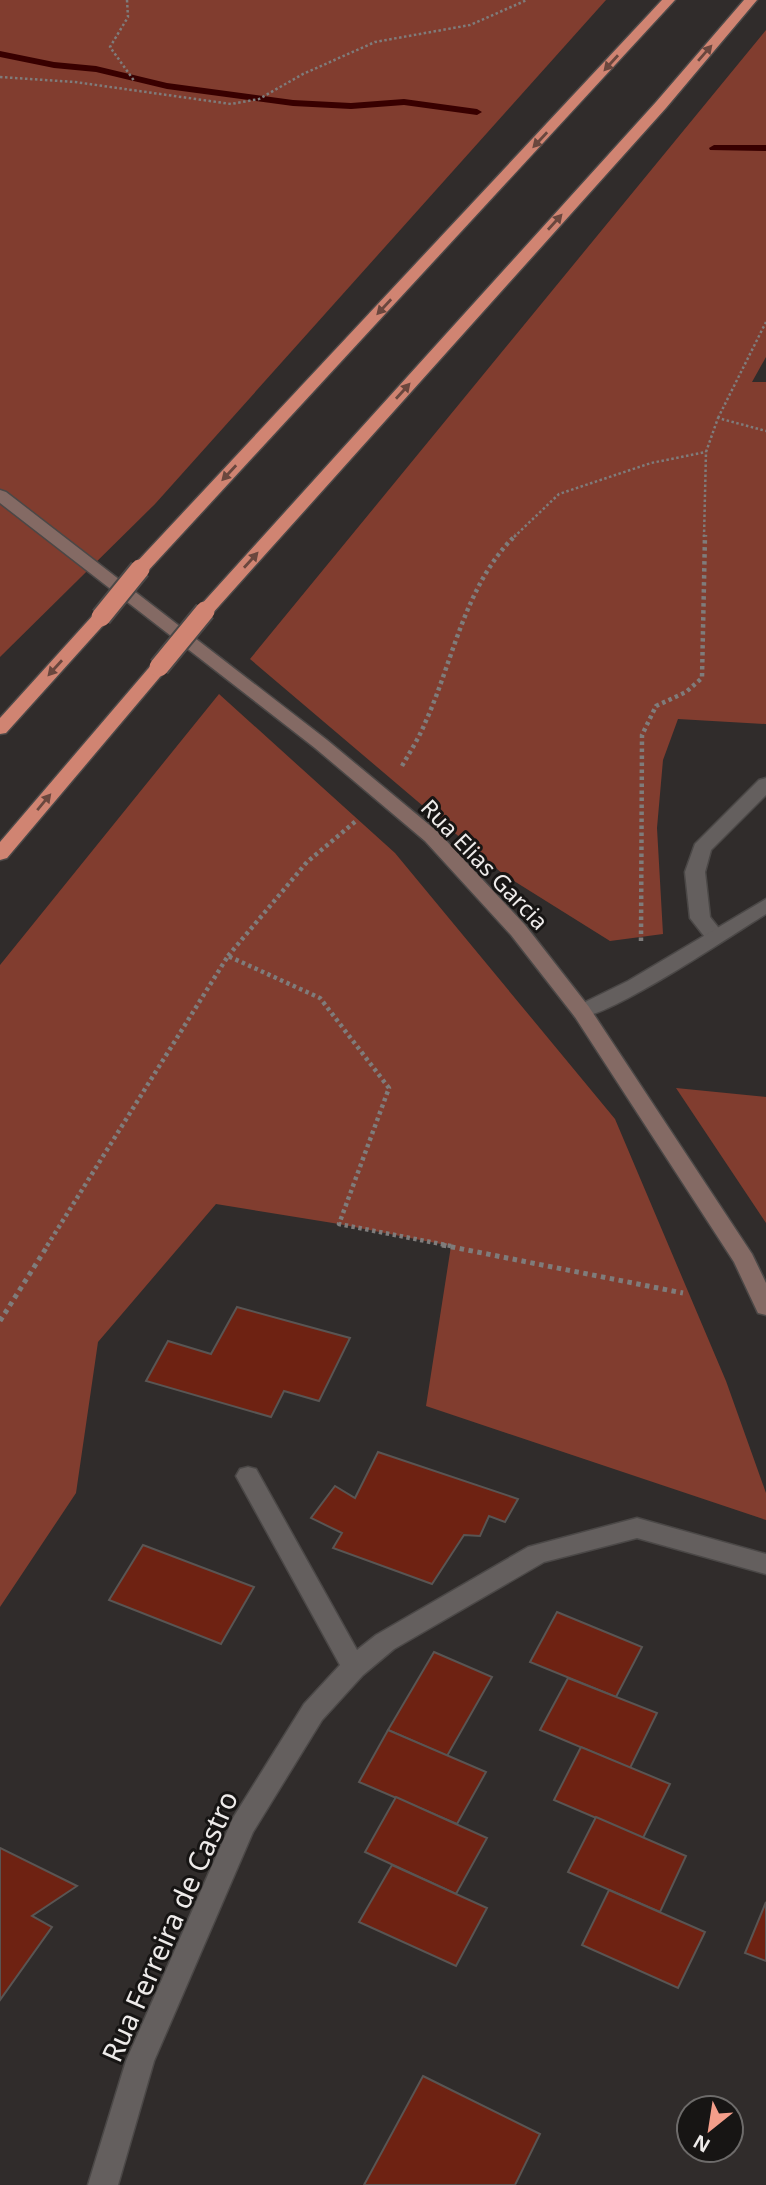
<svg xmlns="http://www.w3.org/2000/svg" width="766" height="2185" font-family="'Noto Sans',sans-serif">
<style>
.green{fill:#813d2f}
.lines{fill:none;stroke-linecap:round;stroke-linejoin:round}
.stream{fill:#380000;fill-rule:evenodd}
.building{fill:#6e2212;stroke:#595553;stroke-width:2}
.lane-casing{stroke:#4b4847;stroke-width:3}
.street-casing{stroke:#4b4847;stroke-width:3}
.secondary-casing{stroke:#4b4847;stroke-width:3}
.highway-casing{stroke:#4b4847;stroke-width:3}
.path-far2{stroke:#7f7c7b;stroke-width:2.5;stroke-dasharray:2.5 2.5;stroke-linecap:butt}
.path-far1{stroke:#7f7c7b;stroke-width:4.5;stroke-dasharray:3.5 3.5;stroke-linecap:butt}
.path{stroke:#7f7c7b;stroke-width:5;stroke-dasharray:4.5 4.5;stroke-linecap:butt}
.lane{fill:#645f5e;fill-rule:evenodd}
.street{fill:#645f5e;fill-rule:evenodd}
.secondary{fill:#846a64;fill-rule:evenodd}
.highway{fill:#d08472;fill-rule:evenodd}
.highway-bridge-casing{stroke:#4b4847;stroke-width:23;stroke-linecap:butt}
.highway-bridge{stroke:#d08472;stroke-width:19}
.oneway{fill:#6a473e}
.labels{text-anchor:middle;dominant-baseline:central;stroke-width:6;stroke-linejoin:round;paint-order:stroke}
.street-label{font-size:23px;fill:#eeebea;stroke:#171514}
.near-street-label{font-size:28px;fill:#eeebea;stroke:#171514}
</style>
<rect width="100%" height="100%" fill="#302c2b"/>
<!-- green -->
<g class="green">
<path d="M0,0h606l-451,504 -155,153z"/>
<path d="M766,30v327l-14,25h14v342l-88,-5 -15,41 -6,68 6,106 -53,7 -107,-67 -253,-215z"/>
<path d="M219,694l176,159 220,266 111,262 40,112v27l-340,-114 25,-160 -112,-22 -123,-20 -118,138 -22,151 -76,114v-642z"/>
<path d="M676,1088l90,9v126z"/>
</g>
<g class="lines">
<!-- stream -->
<g class="stream">
<path d="M0,51l54,11 42,4 71,17 126,17 58,3 53,-4 73,10 5,3 -5,3 -73,-10 -53,4 -58,-3 -126,-17 -71,-17 -42,-4 -54,-11z"/>
<path d="M714,145h52v6l-56,-1 -1,-2z"/>
</g>
</g>
<!-- building -->
<g class="building">
<path d="M237,1307l113,31 -31,63 -35,-10 -13,26 -125,-36 22,-40 43,13z"/>
<path d="M378,1452l140,47 -13,23 -16,-6 -9,20 -16,-1 -32,49 -99,-36 9,-15 -31,-15 24,-32 20,12z"/>
<path d="M143,1545l111,42 -33,57 -112,-44z"/>
<path d="M557,1612l85,35 -26,50 -86,-35z"/>
<path d="M434,1652l58,25 -45,79 -59,-26z"/>
<path d="M568,1678l89,35 -27,55 -90,-38z"/>
<path d="M388,1730l98,42 -29,52 -98,-42z"/>
<path d="M581,1747l89,37 -27,54 -89,-38z"/>
<path d="M396,1797l91,41 -31,56 -91,-42z"/>
<path d="M596,1817l90,39 -26,56 -92,-40z"/>
<path d="M0,1848l77,38 -45,30 20,11 -52,73z"/>
<path d="M392,1865l95,43 -31,58 -97,-44z"/>
<path d="M609,1890l96,42 -27,56 -96,-43z"/>
<path d="M766,1902v59l-21,-8z"/>
<path d="M423,2076l117,58 -25,51h-151z"/>
</g>
<g class="lines">
<!-- lane casing -->
<g class="lane-casing">
<path id="lane" d="M766,778v17l-55,55 -6,22 5,45 15,19 -3,5h-14l-18,-23 -5,-46 10,-28 64,-64z"/>
</g>
<!-- street casing -->
<g class="street-casing">
<g id="street">
<path d="M766,899v15c-30,18 -165,110 -191,103l-3,-5 3,-5 53,-26z"/>
<path d="M248,1467l8,2 101,181 19,-15 152,-88 109,-29 129,36v20l-129,-36 -93,24 -150,87 -31,26 -41,45 -69,112 -99,229 -36,124h-30l38,-124 107,-243 71,-114 36,-39 -104,-189 4,-7z"/>
</g>
</g>
<!-- secondary casing -->
<g class="secondary-casing">
<path id="secondary" d="M0,490l6,2 321,248 112,93 86,92 64,82 163,247 14,29v32l-8,-2 -24,-51 -159,-245 -64,-82 -86,-94 -110,-93 -315,-245z"/>
</g>
<!-- highway casing -->
<g class="highway-casing">
<g id="highway">
<path d="M662,0h13l-529,573h-12l-2,-4 2,-4z"/>
<path d="M744,0h13l-91,108 -455,507h-12l-3,-4 3,-4 457,-505z"/>
<path d="M101,612l9,5 -3,4 -101,112 -6,1v-16l95,-105z"/>
<path d="M159,662l6,1 3,4 -3,4 -158,187 -7,2v-18l153,-179z"/>
</g>
</g>
<!-- path-far2 -->
<g class="path-far2">
<path d="M127,0l1,17 -18,30 25,35"/>
<path d="M0,77l75,5 156,22 28,-5 44,-25 72,-32 95,-17 57,-25"/>
<path d="M718,418l48,-96"/>
<path d="M514,537l45,-43 92,-31 55,-11"/>
<path d="M704,537l2,-85 12,-34 48,13"/>
</g>
<!-- path-far1 -->
<g class="path-far1">
<path d="M402,766c8,-14 17,-28 23,-43 28,-61 40,-140 91,-188"/>
<path d="M641,941l1,-206 14,-29 30,-14 16,-14 3,-143"/>
<path d="M228,956l79,-94 50,-42"/>
<path d="M47,1246l181,-290 92,42 69,90 -50,136 112,22"/>
</g>
<!-- path -->
<g class="path">
<path d="M442,1245l241,48"/>
<path d="M0,1321l48,-76"/>
</g>
<!-- lane -->
<use href="#lane" class="lane"/>
<!-- street -->
<use href="#street" class="street"/>
<!-- secondary -->
<use href="#secondary" class="secondary"/>
<!-- highway -->
<use href="#highway" class="highway"/>
<!-- highway-bridge casing -->
<g class="highway-bridge-casing">
<g id="highway-bridge">
<path d="M101,617l39,-48"/>
<path d="M159,667l46,-56"/>
</g>
</g>
<!-- highway-bridge -->
<use href="#highway-bridge" class="highway-bridge"/>
</g>
<!-- one-way arrows -->
<defs><path id="oneway-solid" d="M-6-.8H1V-3.2L6.5 0L1 3.2V.8H-6Z" transform="scale(1.75)"/></defs>
<g class="oneway">
<use href="#oneway-solid" transform="translate(705 53) rotate(-49)"/>
<use href="#oneway-solid" transform="translate(611 63) rotate(132)"/>
<use href="#oneway-solid" transform="translate(540 140) rotate(133)"/>
<use href="#oneway-solid" transform="translate(555 222) rotate(-48)"/>
<use href="#oneway-solid" transform="translate(384 307) rotate(133)"/>
<use href="#oneway-solid" transform="translate(403 391) rotate(-48)"/>
<use href="#oneway-solid" transform="translate(229 473) rotate(133)"/>
<use href="#oneway-solid" transform="translate(251 560) rotate(-48)"/>
<use href="#oneway-solid" transform="translate(55 668) rotate(132)"/>
<use href="#oneway-solid" transform="translate(44 802) rotate(-50)"/>
</g>
<g class="labels">
<!-- street labels -->
<g class="street-label">
<text transform="translate(485 864) rotate(46)">Rua Elias Garcia</text>
</g>
<!-- near-street labels -->
<g class="near-street-label">
<text transform="translate(169 1926) rotate(-66)">Rua Ferreira de Castro</text>
</g>
</g>
<!-- north arrow -->
<g transform="translate(710 2129) rotate(210)"><circle r="33" fill="#171514" stroke="#6d6b6a" stroke-width="2"/>
<path d="M0-5L12 26L0 18L-12 26Z" fill="#f49e8a"/>
<text y="-10" font-size="19" font-weight="bold" text-anchor="middle" fill="#eeebea">N</text>
</g>
</svg>
